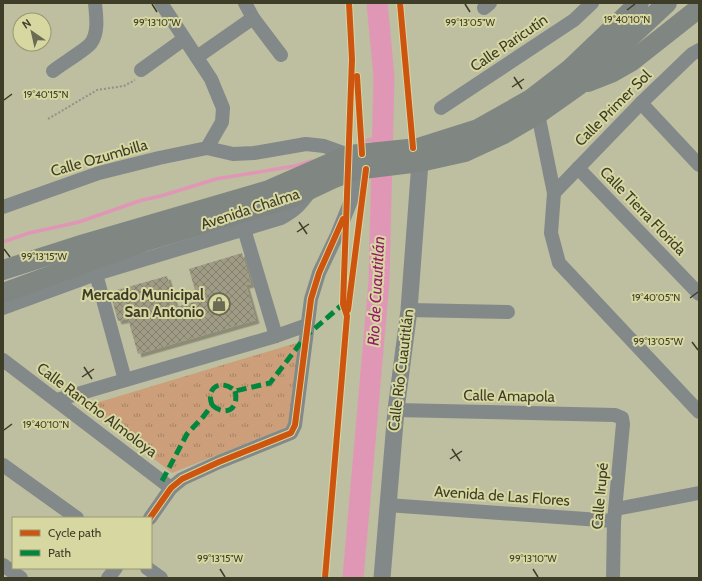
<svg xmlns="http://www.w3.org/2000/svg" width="702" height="581" font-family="Cabin,sans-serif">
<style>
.park{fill:url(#park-tufts)}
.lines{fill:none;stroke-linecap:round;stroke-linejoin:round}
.stream{stroke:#e097b5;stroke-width:3.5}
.river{stroke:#e097b5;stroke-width:21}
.building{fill:url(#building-cross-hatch);filter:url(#shadow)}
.path{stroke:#8e928a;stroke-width:2;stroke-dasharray:2 2;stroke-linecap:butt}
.minor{stroke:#828988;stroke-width:14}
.tertiary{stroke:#828988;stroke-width:17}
.secondary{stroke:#808782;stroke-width:20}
.quiet{stroke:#00873e;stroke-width:5;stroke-dasharray:10 5;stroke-linecap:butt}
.cycleway-casing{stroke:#d7d7a1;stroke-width:8}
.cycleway{stroke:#ce5510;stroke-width:6}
.ticks{fill:none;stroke:#3e3d28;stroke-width:1.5}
.labels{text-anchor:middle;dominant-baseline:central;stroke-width:4;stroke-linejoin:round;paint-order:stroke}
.street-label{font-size:15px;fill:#3e3d28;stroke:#d7d7a1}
.poi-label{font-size:15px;font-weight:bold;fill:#3e3d28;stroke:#d7d7a1;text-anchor:end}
.water-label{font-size:16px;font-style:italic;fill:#951968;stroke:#d7d7a1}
.ticks-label{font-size:10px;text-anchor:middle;fill:#3e3d28;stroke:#d7d7a1;stroke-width:4;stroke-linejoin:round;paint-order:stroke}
</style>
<defs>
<pattern id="park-tufts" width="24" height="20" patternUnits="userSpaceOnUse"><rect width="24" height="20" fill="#cc9f7a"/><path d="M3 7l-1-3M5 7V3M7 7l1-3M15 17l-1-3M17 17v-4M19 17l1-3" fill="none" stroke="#a78364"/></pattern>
<pattern id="building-cross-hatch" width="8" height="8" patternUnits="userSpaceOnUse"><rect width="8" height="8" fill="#9f9b85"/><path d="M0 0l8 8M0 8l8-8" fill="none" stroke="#83806d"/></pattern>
<filter id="shadow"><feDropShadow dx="3.5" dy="3.5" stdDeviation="0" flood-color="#0004"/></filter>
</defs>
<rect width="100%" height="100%" fill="#bebea1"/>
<!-- park -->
<path class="park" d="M303,341l-14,85 -117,47 -86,-67z"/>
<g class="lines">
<!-- stream -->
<g class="stream">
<path d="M365,141l17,-4"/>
<path d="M3,242l26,-9 50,-11 63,-22 19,-4 55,-17 79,-13 17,-5"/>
</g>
<!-- river -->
<path class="river" d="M353,578l26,-297 5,-204 -7,-74"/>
</g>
<!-- building -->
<path class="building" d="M242,253l9,31 -5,1 10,35 -118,34 -10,-35 -10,2 -8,-29 57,-16 9,31 22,-6 -9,-32z"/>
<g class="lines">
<!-- path -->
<path class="path" d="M48,119l49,-29 27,-4 11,-6"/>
<!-- minor -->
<g class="minor">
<path d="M161,3l50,76 12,29 -1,14 -15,26"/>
<path d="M245,3l8,15 28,37"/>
<path d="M484,8l6,-5"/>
<path d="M197,57l56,-39"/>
<path d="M141,70l43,-31"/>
<path d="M53,71c7,-6 34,-22 38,-28 8,-11 5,-28 4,-40"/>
<path d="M641,103l58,62"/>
<path d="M441,108l133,-88 18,-17"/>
<path d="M538,114l16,79 -3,40 8,30 140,149"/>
<path d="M578,168l121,126"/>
<path d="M554,193l87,-90 51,-49 7,-4"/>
<path d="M3,207l96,-34 60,-15 48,-10 26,6 21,-1 52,-9 18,2 25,9"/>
<path d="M244,229l32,107"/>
<path d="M96,274l29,106"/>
<path d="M3,308l93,-34 185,-56c15,-8 20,-14 30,-28"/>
<path d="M409,310l99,2"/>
<path d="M3,360l168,128"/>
<path d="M57,400l219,-64 31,-11"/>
<path d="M396,410l219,5 7,3 1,6 -9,97 -1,57"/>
<path d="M3,465l74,53"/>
<path d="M387,505l227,16"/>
<path d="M616,509l83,-16"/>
<path d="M150,518l21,-30 11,-9 37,-17 72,-29 4,-8 16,-126 8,-26 18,-38 16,-39 2,-26"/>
<path d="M3,565l18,13"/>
<path d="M147,568l14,10"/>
<path d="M108,578l8,-10"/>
</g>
<!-- tertiary -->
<path class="tertiary" d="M382,578l14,-168 13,-100 11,-148"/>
<!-- secondary -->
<g class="secondary">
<path d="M588,82l23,-9 21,-12 67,-53"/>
<path d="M3,270l81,-26 185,-54 80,-35 69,-7 60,-19 53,-30 39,-30 69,-66"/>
<path d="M3,293l140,-51 149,-44 40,-19 23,-9 65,-8 45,-10 39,-18 34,-20 41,-29 88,-82"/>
</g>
<!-- quiet -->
<g class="quiet">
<path d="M212,405c13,12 28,4 23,-14"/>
<path d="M162,481l25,-47 16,-17 9,-12c-7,-18 10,-27 23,-14l35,-8 36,-47 37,-32"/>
</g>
<!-- cycleway casing -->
<g class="cycleway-casing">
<g id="cycleway">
<path d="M400,3l13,145"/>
<path d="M357,76l5,78"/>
<path d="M348,310l18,-141"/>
<path d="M150,518l21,-30 11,-9 37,-17 72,-29 4,-8 16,-126 8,-26 24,-54"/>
<path d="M325,578l22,-262 -4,-12 9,-245 -3,-56"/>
</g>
</g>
<!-- cycleway -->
<use href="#cycleway" class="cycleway"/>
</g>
<!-- ticks -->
<path class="ticks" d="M152,4l5,8M465,4l5,8M627,10l8,-6M514,77l8,12M512,87l12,-8M4,100l8,-6M299,222l8,12M297,232l12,-8M4,249l6,8M690,298l8,-6M692,342l6,8M84,367l8,12M82,377l12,-8M4,430l8,-6M452,449l8,12M450,459l12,-8M220,569l5,8M533,569l5,8"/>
<!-- icons -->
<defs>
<g id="shop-ring" transform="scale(1.15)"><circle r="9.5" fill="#d7d7a1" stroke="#6b6a52" stroke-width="1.5"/><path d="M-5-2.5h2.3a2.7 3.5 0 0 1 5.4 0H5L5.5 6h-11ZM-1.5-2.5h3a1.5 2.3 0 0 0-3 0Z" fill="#6b6a52"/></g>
</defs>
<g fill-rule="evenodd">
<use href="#shop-ring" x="219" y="304"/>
</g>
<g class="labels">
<!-- street labels -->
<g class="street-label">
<text transform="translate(509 43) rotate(-34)">Calle Paricutín</text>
<text transform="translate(613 108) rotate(-45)">Calle Primer Sol</text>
<text transform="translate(99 158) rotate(-16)">Calle Ozumbilla</text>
<text transform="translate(250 209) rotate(-18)">Avenida Chalma</text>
<text transform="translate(643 211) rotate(46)">Calle Tierra Florida</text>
<text transform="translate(401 370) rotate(-83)">Calle Río Cuautitlán</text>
<text transform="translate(509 396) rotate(1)">Calle Amapola</text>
<text transform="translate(97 410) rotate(37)">Calle Rancho Almoloya</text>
<text transform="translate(502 496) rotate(4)">Avenida de Las Flores</text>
<text transform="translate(600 496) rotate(-85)">Calle Irupé</text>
</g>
<!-- poi labels -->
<g class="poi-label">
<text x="204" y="295">Mercado Municipal<tspan x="204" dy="17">San Antonio</tspan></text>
</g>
<!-- water labels -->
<g class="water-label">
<text transform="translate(376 291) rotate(-87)">Rio de Cuautitlán</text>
</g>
</g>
<g class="ticks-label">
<text x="627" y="23">19°40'10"N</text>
<text x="157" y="26">99°13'10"W</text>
<text x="470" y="26">99°13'05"W</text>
<text x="46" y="98">19°40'15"N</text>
<text x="44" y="260">99°13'15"W</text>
<text x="656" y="301">19°40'05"N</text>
<text x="658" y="345">99°13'05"W</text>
<text x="46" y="428">19°40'10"N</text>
<text x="220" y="562">99°13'15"W</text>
<text x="533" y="562">99°13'10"W</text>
</g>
<!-- border -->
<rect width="702" height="581" fill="none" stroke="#3e3d28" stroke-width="8"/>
<!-- legend -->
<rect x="12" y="517" width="140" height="52" fill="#d7d7a1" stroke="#9a9971"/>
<rect x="20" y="530" width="20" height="6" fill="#ce5510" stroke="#9a9971"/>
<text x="48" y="537" font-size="12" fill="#3e3d28">Cycle path</text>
<rect x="20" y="550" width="20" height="6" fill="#00873e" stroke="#9a9971"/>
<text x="48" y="557" font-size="12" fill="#3e3d28">Path</text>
<!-- north arrow -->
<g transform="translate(32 32) rotate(326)"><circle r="19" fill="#d7d7a1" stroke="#9a9971"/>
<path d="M0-3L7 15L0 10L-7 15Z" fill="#6b6a52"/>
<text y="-6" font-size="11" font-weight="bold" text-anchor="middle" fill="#3e3d28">N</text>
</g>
</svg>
